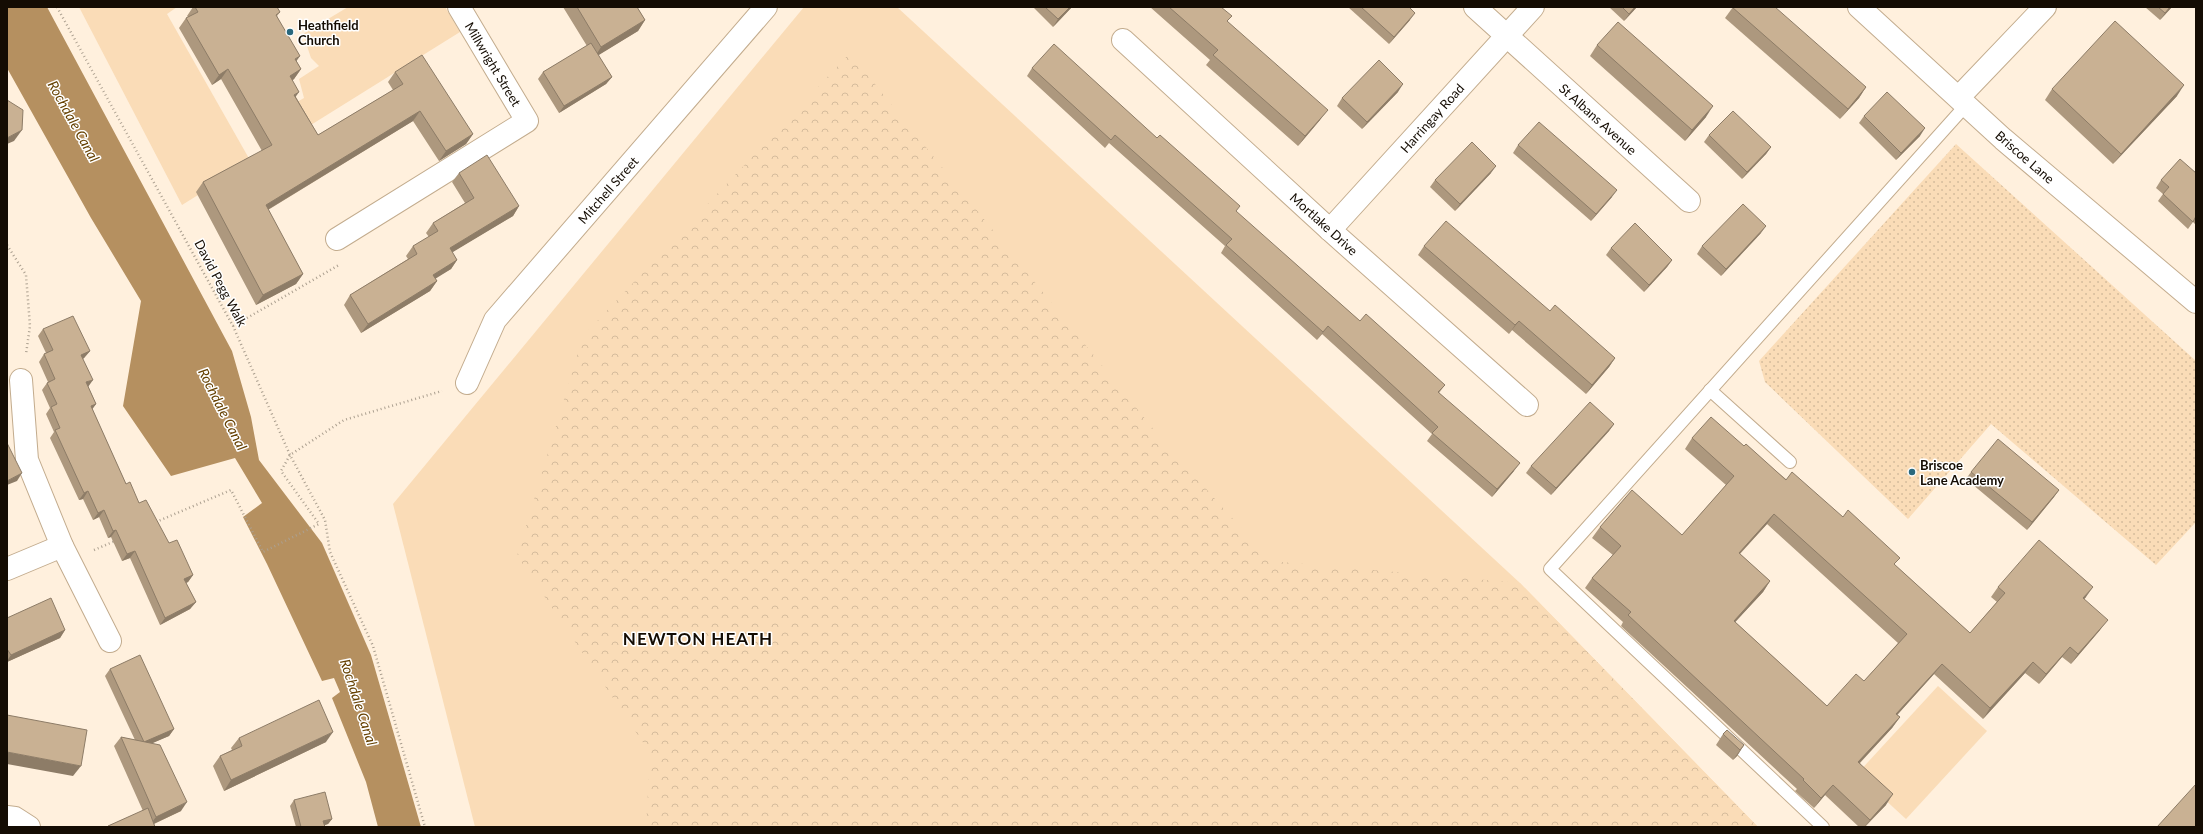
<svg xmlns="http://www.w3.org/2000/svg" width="2203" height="834" font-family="Lato,sans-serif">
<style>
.grass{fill:#fadcb7}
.forest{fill:url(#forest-crowns)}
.park{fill:url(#park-dots)}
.water{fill:#b59060}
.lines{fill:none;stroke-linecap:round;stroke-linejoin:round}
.lane-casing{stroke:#c3ac8e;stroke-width:14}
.street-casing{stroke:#c3ac8e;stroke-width:24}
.secondary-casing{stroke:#c3ac8e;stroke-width:24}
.path{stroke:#aca090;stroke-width:2.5;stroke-dasharray:1 3;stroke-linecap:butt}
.lane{stroke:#fff;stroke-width:12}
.street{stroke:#fff;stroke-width:22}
.secondary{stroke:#fff;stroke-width:22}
.wall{fill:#ad987e;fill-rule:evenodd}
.shaded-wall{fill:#8d7c67}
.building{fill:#c9b193;stroke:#8d7c67;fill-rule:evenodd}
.poi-dot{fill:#29687d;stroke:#fff;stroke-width:1.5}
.labels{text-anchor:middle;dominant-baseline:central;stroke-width:3;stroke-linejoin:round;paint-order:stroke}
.poi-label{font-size:13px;font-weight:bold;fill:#140c03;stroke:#fff;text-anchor:start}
.street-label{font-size:13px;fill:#140c03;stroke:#fff}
.water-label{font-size:14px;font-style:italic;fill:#654000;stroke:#fff}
.district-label{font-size:17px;font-weight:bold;letter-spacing:1px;fill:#140c03;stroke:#fff}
</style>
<defs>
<pattern id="forest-crowns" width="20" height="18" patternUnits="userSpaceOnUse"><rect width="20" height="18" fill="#fadcb7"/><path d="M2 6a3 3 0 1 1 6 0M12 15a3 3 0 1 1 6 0" fill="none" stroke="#d5bc9c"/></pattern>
<pattern id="park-dots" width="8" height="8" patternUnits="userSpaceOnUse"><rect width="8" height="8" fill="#fadcb7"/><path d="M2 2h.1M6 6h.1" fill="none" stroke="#d5bc9c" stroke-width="1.8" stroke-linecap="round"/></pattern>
</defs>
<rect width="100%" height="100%" fill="#fff0dd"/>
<!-- grass -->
<g class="grass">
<path d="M79,7h98l-10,7 84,148 -69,43z"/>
<path d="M348,7h97l15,25 -154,96 -16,-22 14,-8 -5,-19 20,-13 -8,-8 -8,-24z"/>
<path d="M804,7h93l623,576 238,244h-1283l-82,-323z"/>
<path d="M1938,686l49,45 -81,88 -49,-45z"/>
</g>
<!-- forest -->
<path class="forest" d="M850,53l313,388 108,120 249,22 238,244h-1112l4,-74 -133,-197 66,-220z"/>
<!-- park -->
<path class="park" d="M1956,144l240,217v161l-40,43 -165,-141 -83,95 -143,-137 -6,-21z"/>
<!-- water -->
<path class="water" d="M7,7h40l185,344 19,66 8,43 63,83 49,112 50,172h-43l-12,-45 -34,-84 8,-6 -6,-14 -12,3 -55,-117 -24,-47 19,-14 -27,-45 -64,18 -48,-70 18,-105 -50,-83 -84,-150z"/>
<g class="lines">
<!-- lane casing -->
<g class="lane-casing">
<g id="lane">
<path d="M1710,390l80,72"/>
<path d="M1823,827l-273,-258 417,-465"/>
</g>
</g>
<!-- street casing -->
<g class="street-casing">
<g id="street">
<path d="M1475,7l214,194"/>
<path d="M1123,40l207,190 197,175"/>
<path d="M1959,97l86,-90"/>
<path d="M1330,230l203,-223"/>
<path d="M337,239l190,-118 -68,-114"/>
<path d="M21,380l6,80 35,86 48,95"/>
<path d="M467,383l28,-63 271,-313"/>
<path d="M7,569l55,-23"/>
<path d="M7,817l8,1 14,9"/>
</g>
</g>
<!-- secondary casing -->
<g class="secondary-casing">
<path id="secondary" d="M1859,7l144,132 193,163"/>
</g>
<!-- path -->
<g class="path">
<path d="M57,7l176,319 57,129 35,65 5,32 43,94 52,181"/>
<path d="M7,245l19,30 4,51 -4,28"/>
<path d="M233,326l106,-61"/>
<path d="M156,522l75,-32 32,62 56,-28 -38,-53 9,-16 54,-35 98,-29"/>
<path d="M94,550l21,-9"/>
</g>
<!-- lane -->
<use href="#lane" class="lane"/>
<!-- street -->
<use href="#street" class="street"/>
<!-- secondary -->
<use href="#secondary" class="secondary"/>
</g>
<!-- wall -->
<g class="wall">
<path d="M193,7h84l3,5 -3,4 20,46 4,7 -7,10 -2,2 4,16 22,38 75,-45 -5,-8 7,-10 78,62 -7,10 -27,17 -26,-40 -145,89 35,64 -7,10 -40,21 -60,-113 7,-10 59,-31 -41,-72 -9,6 -33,-57 7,-10 2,-1 -1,-1z"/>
<path d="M563,7h74l8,13 -7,11 -40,24 14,22 -6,7 -47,29 -21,-34 5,-7 44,-26z"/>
<path d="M1033,7h39l-19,20z"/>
<path d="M1150,7h71l7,15 92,98 -22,26 -92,-81 4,-5z"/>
<path d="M1348,7h61l1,13 -21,24z"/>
<path d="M1609,7h28l-13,14z"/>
<path d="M1733,7l133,80 -7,11 -19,21 -115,-101z"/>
<path d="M2145,7h27l-12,13z"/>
<path d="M1597,45l109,72 -21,24 -95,-85z"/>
<path d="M1032,68l204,144 124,109 85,64 -6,8 75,78 -22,26 -65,-56 5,-7 -110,-100 -5,6 -96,-87 4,-7 -116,-103 -4,5 -78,-72z"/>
<path d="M2052,89l125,7 -64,68 -68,-64z"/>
<path d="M1398,92l-36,37 -25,-23 5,-8z"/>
<path d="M1864,116l56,20 -24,24 -37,-37z"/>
<path d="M1709,135l62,12 -5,7 -24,25 -38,-37z"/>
<path d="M1518,145l94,52 -21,24 -78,-68z"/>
<path d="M459,173l60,33 -6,10 -61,36 5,8 -6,9 -16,9 2,3 -7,10 -69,42 -17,-28 6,-10 58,-36 -2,-3 7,-10 16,-9 -3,-4 7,-10 32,-20 -13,-21z"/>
<path d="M1491,173l-36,38 -25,-24 5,-7z"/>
<path d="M2196,173v52l-3,-3 -5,7 -30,-28 5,-7 -7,-6 5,-8z"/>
<path d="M1761,233l-40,43 -24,-22 5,-8z"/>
<path d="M1424,246l126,65 65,47 -6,9 -23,27 -74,-64 -3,4 -91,-79z"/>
<path d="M1611,248l61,12 -5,7 -23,25 -38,-37z"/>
<path d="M43,329l47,22 -6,7 -1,1 5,27 8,18 -4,5 34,75 13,19 54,72 -5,7 -2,1 10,19 -6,7 -30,16 -30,-67 -8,3 -11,-24 -3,1 -9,-21 -6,3 -10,-21 -4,1 -29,-62 4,-6 -8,-18 4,-6 -8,-18 5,-7 1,-1 -9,-20 5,-8 2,-1 -8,-17z"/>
<path d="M1614,424l-5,7 -58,64 -25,-22 5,-7z"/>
<path d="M1692,438l52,8 151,119 75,68 27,-31 -6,-5 7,-10 88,10 -2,2 16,31 -29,34 -9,-7 -23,27 -14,-11 -42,46 -49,-45 -37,41 3,2 -8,11 -32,35 26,42 -21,22h-6l-34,-32 -11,13 -19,-17 2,-2 -176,-163 2,-4 -38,-34 7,-10 21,-23 -21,-17 8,-11 82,8 44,-50 -41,-36zM1767,524l131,119 -34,38 -37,25 -92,-84 28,-30 7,-11 -30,-27z"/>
<path d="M1971,472l88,18 -5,7 -27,33 -61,-51z"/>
<path d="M7,618l58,12 -5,8 -53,24z"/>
<path d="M110,669l64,60 -5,7 -17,7 29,68 -27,13 1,3h-47v-1l35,-15 -29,-65 7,-9 14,3 -30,-64z"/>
<path d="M1723,734l21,11 -7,11 -4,4 -17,-15z"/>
<path d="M239,738l87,4 -102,49 -11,-25 7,-10 12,-6 -1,-2z"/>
<path d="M294,800l38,19 -4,5 -4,1 1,2h-29l-6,-21z"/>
</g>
<!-- shaded-wall -->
<g class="shaded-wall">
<path d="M1070,7h2l-19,20 5,-8z"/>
<path d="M1635,7h2l-13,14 5,-7z"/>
<path d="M2170,7h2l-12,13 5,-7z"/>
<path d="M1415,13l-5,7 -21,24 5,-7z"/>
<path d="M645,20l-7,11 -44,27 7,-11z"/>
<path d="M300,56l-7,10 2,-7z"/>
<path d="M228,69l-7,10 -9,6 7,-10z"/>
<path d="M301,69l-7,10 -11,7 7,-10z"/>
<path d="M612,77l-6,7 -47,29 5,-7z"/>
<path d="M1403,84l-5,8 -36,37 5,-7z"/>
<path d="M2184,85l-7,11 -64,68 8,-10z"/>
<path d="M1866,87l-7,11 -19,21 8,-10z"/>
<path d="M299,92l-7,10 2,-7z"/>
<path d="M1713,106l-7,11 -21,24 7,-11z"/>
<path d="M1328,110l-8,10 -22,26 7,-10z"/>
<path d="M420,111l-7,10 -154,94 7,-10z"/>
<path d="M1925,128l-5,8 -24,24 5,-7z"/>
<path d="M22,130l-8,11 -7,3v-6z"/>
<path d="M473,134l-7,10 -27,17 7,-10z"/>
<path d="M1771,147l-5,7 -24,25 5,-7z"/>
<path d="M1496,166l-5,7 -36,38 5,-7z"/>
<path d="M1617,190l-5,7 -21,24 5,-7z"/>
<path d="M519,206l-6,10 -70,42 7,-10z"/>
<path d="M1766,226l-5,7 -40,43 5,-7z"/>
<path d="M457,260l-6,9 -24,15 6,-9z"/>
<path d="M1672,260l-5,7 -23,25 5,-7z"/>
<path d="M303,274l-7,10 -40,21 7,-10z"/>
<path d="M437,281l-7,10 -69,42 7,-9z"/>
<path d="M1519,321l-7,9 -3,4 6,-9z"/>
<path d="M1328,326l-6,8 -5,6 6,-8z"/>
<path d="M90,351l-6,7 -8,4 5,-7z"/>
<path d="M1615,358l-6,9 -23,27 6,-9z"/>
<path d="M93,380l-5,7 -2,-5z"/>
<path d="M96,404l-5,7v-5z"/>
<path d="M1614,424l-5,7 -58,64 5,-7z"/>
<path d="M1520,463l-6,8 -22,26 5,-8z"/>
<path d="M22,473l-5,8 -10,4v-4z"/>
<path d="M2059,490l-5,7 -27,33 5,-8z"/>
<path d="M88,491l-5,8 -4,1 5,-7z"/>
<path d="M104,510l-5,7 -6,3 5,-7z"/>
<path d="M1774,514l-7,10 -36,39 8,-10z"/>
<path d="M116,530l-5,7 -3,1 5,-7z"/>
<path d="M135,551l-5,7 -8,3 5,-7z"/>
<path d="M193,575l-5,7 -9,4 5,-7z"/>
<path d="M1770,581l-7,11 -37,40 8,-11z"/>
<path d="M2093,587l-7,10 -10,12 7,-11z"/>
<path d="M196,602l-6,7 -30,16 5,-7z"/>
<path d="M2108,620l-8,10 -29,34 7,-10z"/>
<path d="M65,630l-5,8 -53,24v-1l4,-6z"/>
<path d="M2070,647l-8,10 -23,27 7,-10z"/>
<path d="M2033,662l-8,11 -42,46 7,-11z"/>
<path d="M1942,664l-8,10 -45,50 7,-10z"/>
<path d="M1900,717l-8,11 -41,44 7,-10z"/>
<path d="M174,729l-5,7 -30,13 5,-7z"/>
<path d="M333,732l-7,10 -102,49 7,-11z"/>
<path d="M1744,745l-7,11 -4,4 7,-10z"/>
<path d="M7,752l74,14 -8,10 -66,-12z"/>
<path d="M1833,785l-8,10 -11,13 7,-10z"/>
<path d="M1893,794l-7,11 -22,22 6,-7z"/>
<path d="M187,802l-6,9 -32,15 7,-9z"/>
<path d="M332,819l-4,5 -9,3 4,-6z"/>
</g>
<!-- building -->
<g class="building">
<path d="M195,7h82l3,5 -4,3 24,41 -5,3 6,10 -11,7 9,16 -5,3 24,40 85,-51 -8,-12 27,-17 51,79 -27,17 -26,-40 -154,94 37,69 -40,21 -60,-113 69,-37 -44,-76 -9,6 -33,-57 12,-6z"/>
<path d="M577,7h60l8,13 -44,27z"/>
<path d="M1045,7h25l-12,12z"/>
<path d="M1169,7h52l11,9 -5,5 101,89 -23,26 -92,-81 5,-5z"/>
<path d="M1361,7h48l6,6 -21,24z"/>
<path d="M1622,7h13l-6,7z"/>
<path d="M1732,7h43l91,80 -18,22z"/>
<path d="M2158,7h12l-5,6z"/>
<path d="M2115,21l69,64 -63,69 -69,-65z"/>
<path d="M1618,22l95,84 -21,24 -95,-85z"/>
<path d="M591,43l21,34 -48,29 -21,-34z"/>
<path d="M1054,44l103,94 3,-3 80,71 -4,5 124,110 6,-7 79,71 -7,7 82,71 -23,26 -65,-56 6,-6 -110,-101 -5,6 -97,-87 6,-6 -117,-104 -4,5 -79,-72z"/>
<path d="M1379,60l24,24 -36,38 -25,-24z"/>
<path d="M1887,92l38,36 -24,25 -37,-37z"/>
<path d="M7,100l16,10 -1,20 -15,8z"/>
<path d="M1733,111l38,36 -24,25 -38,-37z"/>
<path d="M1539,122l78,68 -21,24 -78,-69z"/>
<path d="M1472,142l24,24 -36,38 -25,-24z"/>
<path d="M487,155l32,51 -69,42 7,12 -24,15 4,6 -69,43 -18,-29 67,-41 -4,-8 25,-15 -5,-8 41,-25 -15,-25z"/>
<path d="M2180,159l16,14v43l-3,6 -30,-28 6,-7 -8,-7z"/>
<path d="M1743,204l23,22 -40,43 -24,-23z"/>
<path d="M1446,221l104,90 5,-6 60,53 -23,27 -73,-64 -4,4 -91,-79z"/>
<path d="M1635,223l37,37 -23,25 -38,-37z"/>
<path d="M73,316l17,35 -9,4 12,25 -7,2 10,22 -5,2 35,78 4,-2 9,21 7,-3 23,43 8,-3 16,35 -9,4 12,23 -31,16 -30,-67 -8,3 -11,-24 -3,1 -9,-21 -6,3 -10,-22 -4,2 -29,-63 5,-2 -9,-21 6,-3 -10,-21 8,-4 -11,-25 9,-4 -10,-21z"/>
<path d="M1590,402l24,22 -58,64 -25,-22z"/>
<path d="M1711,417l33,29 2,-2 40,36 6,-8 51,45 5,-7 52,48 -6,6 76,69 35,-40 -7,-6 41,-47 54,47 -10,11 25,22 -30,34 -8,-7 -24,27 -13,-12 -43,46 -48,-44 -46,50 4,3 -42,45 35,32 -23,26 -37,-35 -12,13 -18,-18 1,-1 -176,-164 3,-3 -39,-34 29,-32 -21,-19 32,-37 50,45 52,-59 -42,-38zM1774,514l133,120 -43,47 -8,-7 -29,32 -93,-85 36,-40 -31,-28z"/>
<path d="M1998,439l61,51 -27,32 -61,-50z"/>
<path d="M7,443l15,30 -15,8z"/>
<path d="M51,598l14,32 -54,25 -4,-6v-31z"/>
<path d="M140,655l34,74 -30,13 -34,-73z"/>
<path d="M319,700l14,32 -102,48 -11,-24 22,-10 -3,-8z"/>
<path d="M7,715l80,15 -6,36 -74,-14z"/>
<path d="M1727,730l17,15 -4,5 -17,-16z"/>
<path d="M121,737l39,8 27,57 -31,15z"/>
<path d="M2196,784v43h-39z"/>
<path d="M325,792l7,27 -9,2 2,6h-24l-7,-27z"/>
<path d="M148,808l7,19h-46l-1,-1z"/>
</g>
<!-- markers -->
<g class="poi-dot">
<circle cx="290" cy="32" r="4"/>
<circle cx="1912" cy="472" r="4"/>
</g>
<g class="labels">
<!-- poi labels -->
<g class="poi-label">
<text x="298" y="25">Heathfield<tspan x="298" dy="15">Church</tspan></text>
<text x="1920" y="465">Briscoe<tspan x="1920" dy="15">Lane Academy</tspan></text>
</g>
<!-- street labels -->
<g class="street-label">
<text transform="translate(493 64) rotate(59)">Millwright Street</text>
<text transform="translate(1432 118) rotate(-48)">Harringay Road</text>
<text transform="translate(1598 119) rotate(42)">St Albans Avenue</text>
<text transform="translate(2025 157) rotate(41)">Briscoe Lane</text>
<text transform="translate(608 190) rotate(-49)">Mitchell Street</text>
<text transform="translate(1324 224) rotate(42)">Mortlake Drive</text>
<text transform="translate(221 283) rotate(62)">David Pegg Walk</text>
</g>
<!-- water labels -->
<g class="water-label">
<text transform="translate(74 121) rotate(61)">Rochdale Canal</text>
<text transform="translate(223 409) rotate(63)">Rochdale Canal</text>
<text transform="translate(359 702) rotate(72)">Rochdale Canal</text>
</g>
<!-- district labels -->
<g class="district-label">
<text x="698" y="638">NEWTON HEATH</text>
</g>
</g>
<!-- border -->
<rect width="2203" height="834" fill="none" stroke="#140c03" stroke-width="16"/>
</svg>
